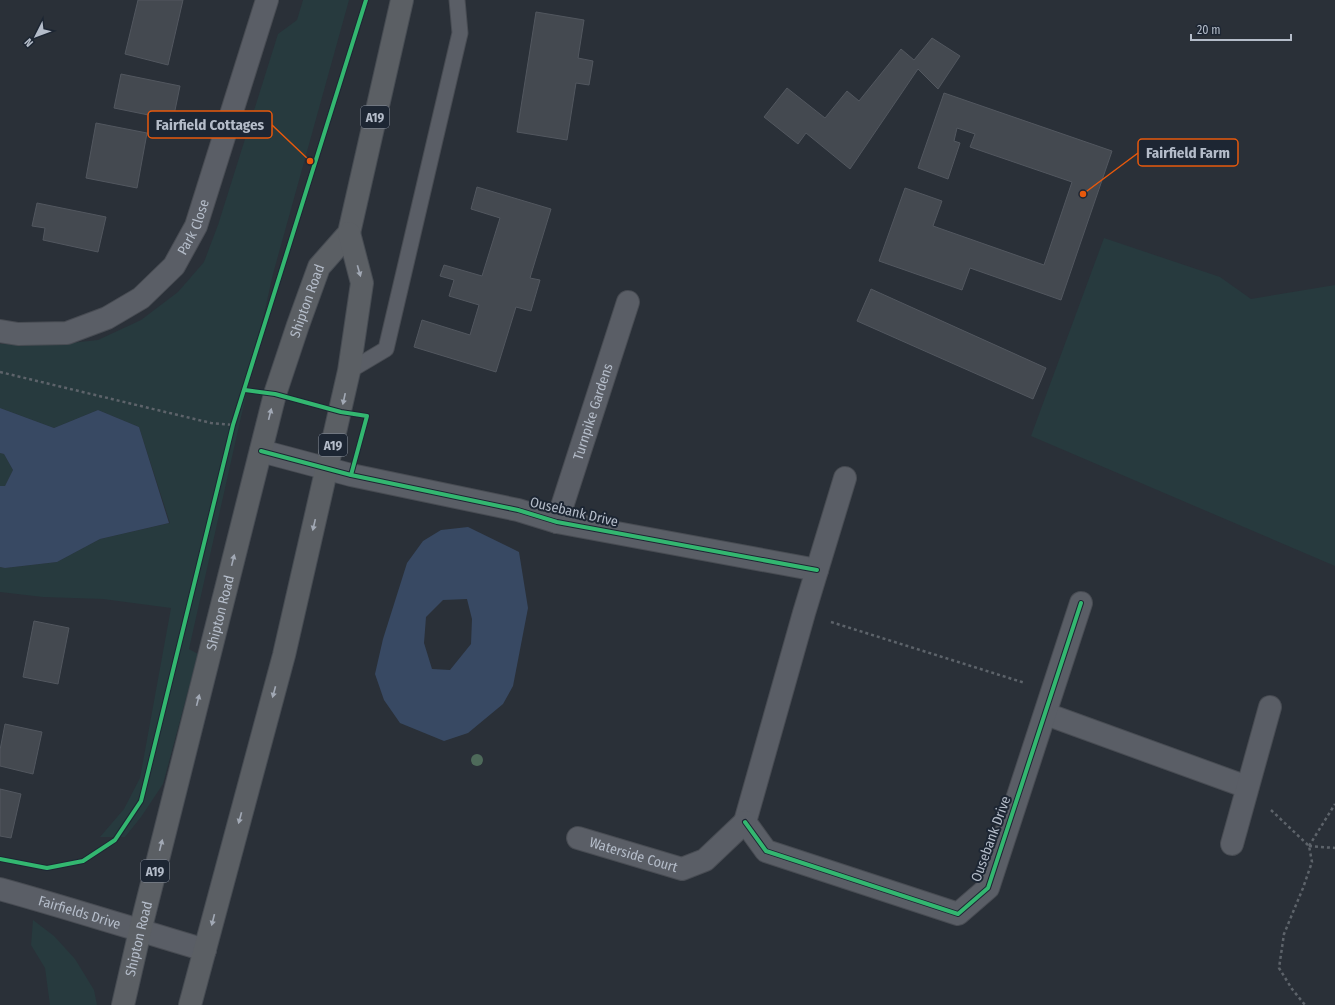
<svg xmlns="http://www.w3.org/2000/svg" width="1335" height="1005" font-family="'Fira Sans Condensed',sans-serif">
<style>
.green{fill:#273a3e}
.water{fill:#384963;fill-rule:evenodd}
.building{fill:#444950;stroke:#52575f}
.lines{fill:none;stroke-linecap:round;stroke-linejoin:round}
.service-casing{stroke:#484c53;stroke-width:17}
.minor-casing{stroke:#484c53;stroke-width:24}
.trunk-casing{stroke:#474c53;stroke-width:24}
.path{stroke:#5d636a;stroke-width:2.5;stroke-dasharray:3 3;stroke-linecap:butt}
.service{stroke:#5a5e66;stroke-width:15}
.minor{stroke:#5a5e66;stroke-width:22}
.trunk{stroke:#5b5f64;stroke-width:22}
.cycleway-casing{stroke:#1d2633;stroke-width:6}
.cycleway{stroke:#33b770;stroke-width:4}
.tree{fill:#4e6a5a}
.oneway{fill:#a2a9b5}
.labels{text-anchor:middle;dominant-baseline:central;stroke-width:4;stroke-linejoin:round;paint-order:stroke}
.shield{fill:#1d2633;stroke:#878f9c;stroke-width:1}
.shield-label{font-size:13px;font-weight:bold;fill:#b4bcc9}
.street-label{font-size:14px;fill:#b4bcc9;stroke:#1d2633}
.leader{fill:none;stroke:#e8590c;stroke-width:1.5}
.callout-dot{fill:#e8590c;stroke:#1d2633;stroke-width:1.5}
.callout{fill:#1d2633;stroke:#e8590c;stroke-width:1.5}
.callout-label{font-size:15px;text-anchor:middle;font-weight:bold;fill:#b4bcc9}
</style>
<rect width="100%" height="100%" fill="#2a3038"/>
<!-- green -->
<g class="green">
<path d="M303,0h46l-76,274 -84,375 9,5 -35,130 -22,33 -16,20h-25l24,-28 16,-31 31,-170 -68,-9 -60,-2 -43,-5v-25l5,1 52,-6 43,-23 70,-16 -31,-96 -41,-17 -44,18 -54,-20v-64l52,1 46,-5 43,-20 37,-28 26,-30 14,-37 60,-191 19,-14z"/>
<path d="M1104,238l116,39 31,22 84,-14v281l-304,-130z"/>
<path d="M0,453l4,1 9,16 -8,16h-5z"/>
<path d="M33,920l21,16 21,23 19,31 3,15h-47l-5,-37 -14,-23z"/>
</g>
<!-- water -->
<g class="water">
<path d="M0,408l54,20 44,-18 41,17 30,96 -69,16 -43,23 -52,6 -5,-1v-81h5l8,-16 -9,-16 -4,-1z"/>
<path d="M468,527l51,25 9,56 -15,78 -10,18 -35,29 -24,8 -44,-18 -16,-23 -9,-26 8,-35 24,-76 16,-22 18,-11zM467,599l5,20 -1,25 -21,26 -18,-1 -8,-26 2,-26 17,-17z"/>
</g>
<!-- building -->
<g class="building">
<path d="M138,0h45l-15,65 -43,-11z"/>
<path d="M536,12l48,8 -6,38 15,3 -4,24 -13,-2 -9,57 -50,-8z"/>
<path d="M932,38l28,18 -22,33 -20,-20 -68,100 -44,-36 -8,11 -34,-27 23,-29 38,30 22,-27 12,10 42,-52 13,11z"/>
<path d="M121,74l59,12 -7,34 -59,-12z"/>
<path d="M944,93l168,58 -51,149 -91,-32 -8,22 -83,-29 26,-73 37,13 -9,25 111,39 28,-83 -102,-35 5,-13 -18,-6 -3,13 6,2 -12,36 -30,-11z"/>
<path d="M96,123l51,10 -10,55 -51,-10z"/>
<path d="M477,187l74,22 -21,69 10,2 -9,31 -15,-4 -20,65 -82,-25 8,-27 48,15 9,-30 -30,-9 5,-16 -14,-4 4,-11 38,11 18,-58 -29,-9z"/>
<path d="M37,203l69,14 -8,35 -55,-12 2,-12 -13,-2z"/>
<path d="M871,289l175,79 -13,31 -176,-78z"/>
<path d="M34,621l35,7 -11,56 -35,-7z"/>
<path d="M5,724l37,8 -9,42 -33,-8v-16z"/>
<path d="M0,789l21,5 -10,44 -11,-2z"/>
</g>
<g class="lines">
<!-- service casing -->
<g class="service-casing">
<path id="service" d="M349,371l37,-22 74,-316 -3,-33"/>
</g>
<!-- minor casing -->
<g class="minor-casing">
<g id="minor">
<path id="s1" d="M0,331l18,3 49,-1 40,-15 34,-20 33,-32 22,-40 71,-226"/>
<path d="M261,451l90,24 167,35 39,12 260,48"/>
<path id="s2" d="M557,522l71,-220"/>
<path d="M1046,714l201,73"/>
<path d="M745,822l21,29 192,63 30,-26 93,-285"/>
<path d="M745,822l59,-209 41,-135"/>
<path id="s3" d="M578,838l104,31 23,-9 40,-38"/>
<path d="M1232,844l38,-137"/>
<path id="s4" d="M0,889c69,19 137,41 205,61"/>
</g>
</g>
<!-- trunk casing -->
<g class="trunk-casing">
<g id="trunk">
<path id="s5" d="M123,1005l17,-74 135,-537 23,-69 21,-58 30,-34 53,-233"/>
<path d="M190,1005l94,-350 65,-284 13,-88 -13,-50"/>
</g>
</g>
<!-- path -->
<g class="path">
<path d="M0,372l211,51 22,2"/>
<path d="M831,622l194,61"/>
<path d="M1271,810l38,36 3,16 -9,26 -19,46 -5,34 13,21 13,16"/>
<path d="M1309,846l26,-42"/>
<path d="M1309,846l26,2"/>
</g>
<!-- service -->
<use href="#service" class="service"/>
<!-- minor -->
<use href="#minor" class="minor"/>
<!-- trunk -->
<use href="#trunk" class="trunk"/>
<!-- cycleway casing -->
<g class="cycleway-casing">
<g id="cycleway">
<path d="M245,390l30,4 66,18 26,4 -16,59"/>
<path d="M261,451l90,24 167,35 39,12 260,48"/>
<path d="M745,822l21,29 192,63 30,-26 93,-285"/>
<path d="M0,859l47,9 36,-7 32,-21 26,-39 92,-376 133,-425"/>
</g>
</g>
<!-- cycleway -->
<use href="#cycleway" class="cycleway"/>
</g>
<!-- trees -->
<circle class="tree" cx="477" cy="760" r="6"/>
<!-- one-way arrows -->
<defs><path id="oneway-solid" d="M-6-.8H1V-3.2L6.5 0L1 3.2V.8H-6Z"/></defs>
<g class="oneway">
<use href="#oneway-solid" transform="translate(359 271) rotate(74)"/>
<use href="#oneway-solid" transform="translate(344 399) rotate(102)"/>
<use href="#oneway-solid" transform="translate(270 414) rotate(-76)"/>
<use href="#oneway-solid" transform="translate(314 525) rotate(103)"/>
<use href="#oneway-solid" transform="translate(233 560) rotate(-76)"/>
<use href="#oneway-solid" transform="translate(274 692) rotate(105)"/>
<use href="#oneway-solid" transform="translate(198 700) rotate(-76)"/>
<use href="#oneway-solid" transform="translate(240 818) rotate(105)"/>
<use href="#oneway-solid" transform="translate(161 845) rotate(-76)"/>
<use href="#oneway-solid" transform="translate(213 920) rotate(104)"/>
</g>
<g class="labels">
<!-- shield labels -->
<g class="shield">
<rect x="361" y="106" width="28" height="22" rx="3"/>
<rect x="319" y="434" width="28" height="22" rx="3"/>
<rect x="141" y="860" width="28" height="22" rx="3"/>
</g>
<g class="shield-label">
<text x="375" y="117">A19</text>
<text x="333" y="445">A19</text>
<text x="155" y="871">A19</text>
</g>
<!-- street labels -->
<g class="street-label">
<text stroke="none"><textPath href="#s1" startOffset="239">Park Close</textPath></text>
<text stroke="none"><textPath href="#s5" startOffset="728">Shipton Road</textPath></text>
<text stroke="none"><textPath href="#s2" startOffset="116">Turnpike Gardens</textPath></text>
<text transform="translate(574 512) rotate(13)">Ousebank Drive</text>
<text stroke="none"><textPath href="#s5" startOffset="404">Shipton Road</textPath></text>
<text transform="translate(991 839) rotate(-70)">Ousebank Drive</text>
<text stroke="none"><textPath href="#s3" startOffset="58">Waterside Court</textPath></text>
<text stroke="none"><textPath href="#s4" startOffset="83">Fairfields Drive</textPath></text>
<text stroke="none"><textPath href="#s5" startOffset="68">Shipton Road</textPath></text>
</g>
</g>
<!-- callouts -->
<path class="leader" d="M310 161L272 125M1083 194L1138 153"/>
<g class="callout-dot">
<circle cx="310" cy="161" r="4"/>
<circle cx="1083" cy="194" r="4"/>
</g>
<g class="callout">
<rect x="148" y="111" width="124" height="27" rx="4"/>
<rect x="1138" y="139" width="100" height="27" rx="4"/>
</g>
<g class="callout-label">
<text x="210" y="130">Fairfield Cottages</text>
<text x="1188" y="158">Fairfield Farm</text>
</g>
<!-- north arrow -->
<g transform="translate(36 36) rotate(228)" stroke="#1d2633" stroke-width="3" paint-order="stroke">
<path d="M0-3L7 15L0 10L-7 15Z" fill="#b4bcc9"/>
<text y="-6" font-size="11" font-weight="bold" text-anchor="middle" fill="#b4bcc9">N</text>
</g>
<!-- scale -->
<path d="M1191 34v6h100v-6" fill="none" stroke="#b4bcc9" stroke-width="2"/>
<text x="1197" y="34" font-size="12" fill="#b4bcc9" stroke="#1d2633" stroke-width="3" paint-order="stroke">20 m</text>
</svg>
